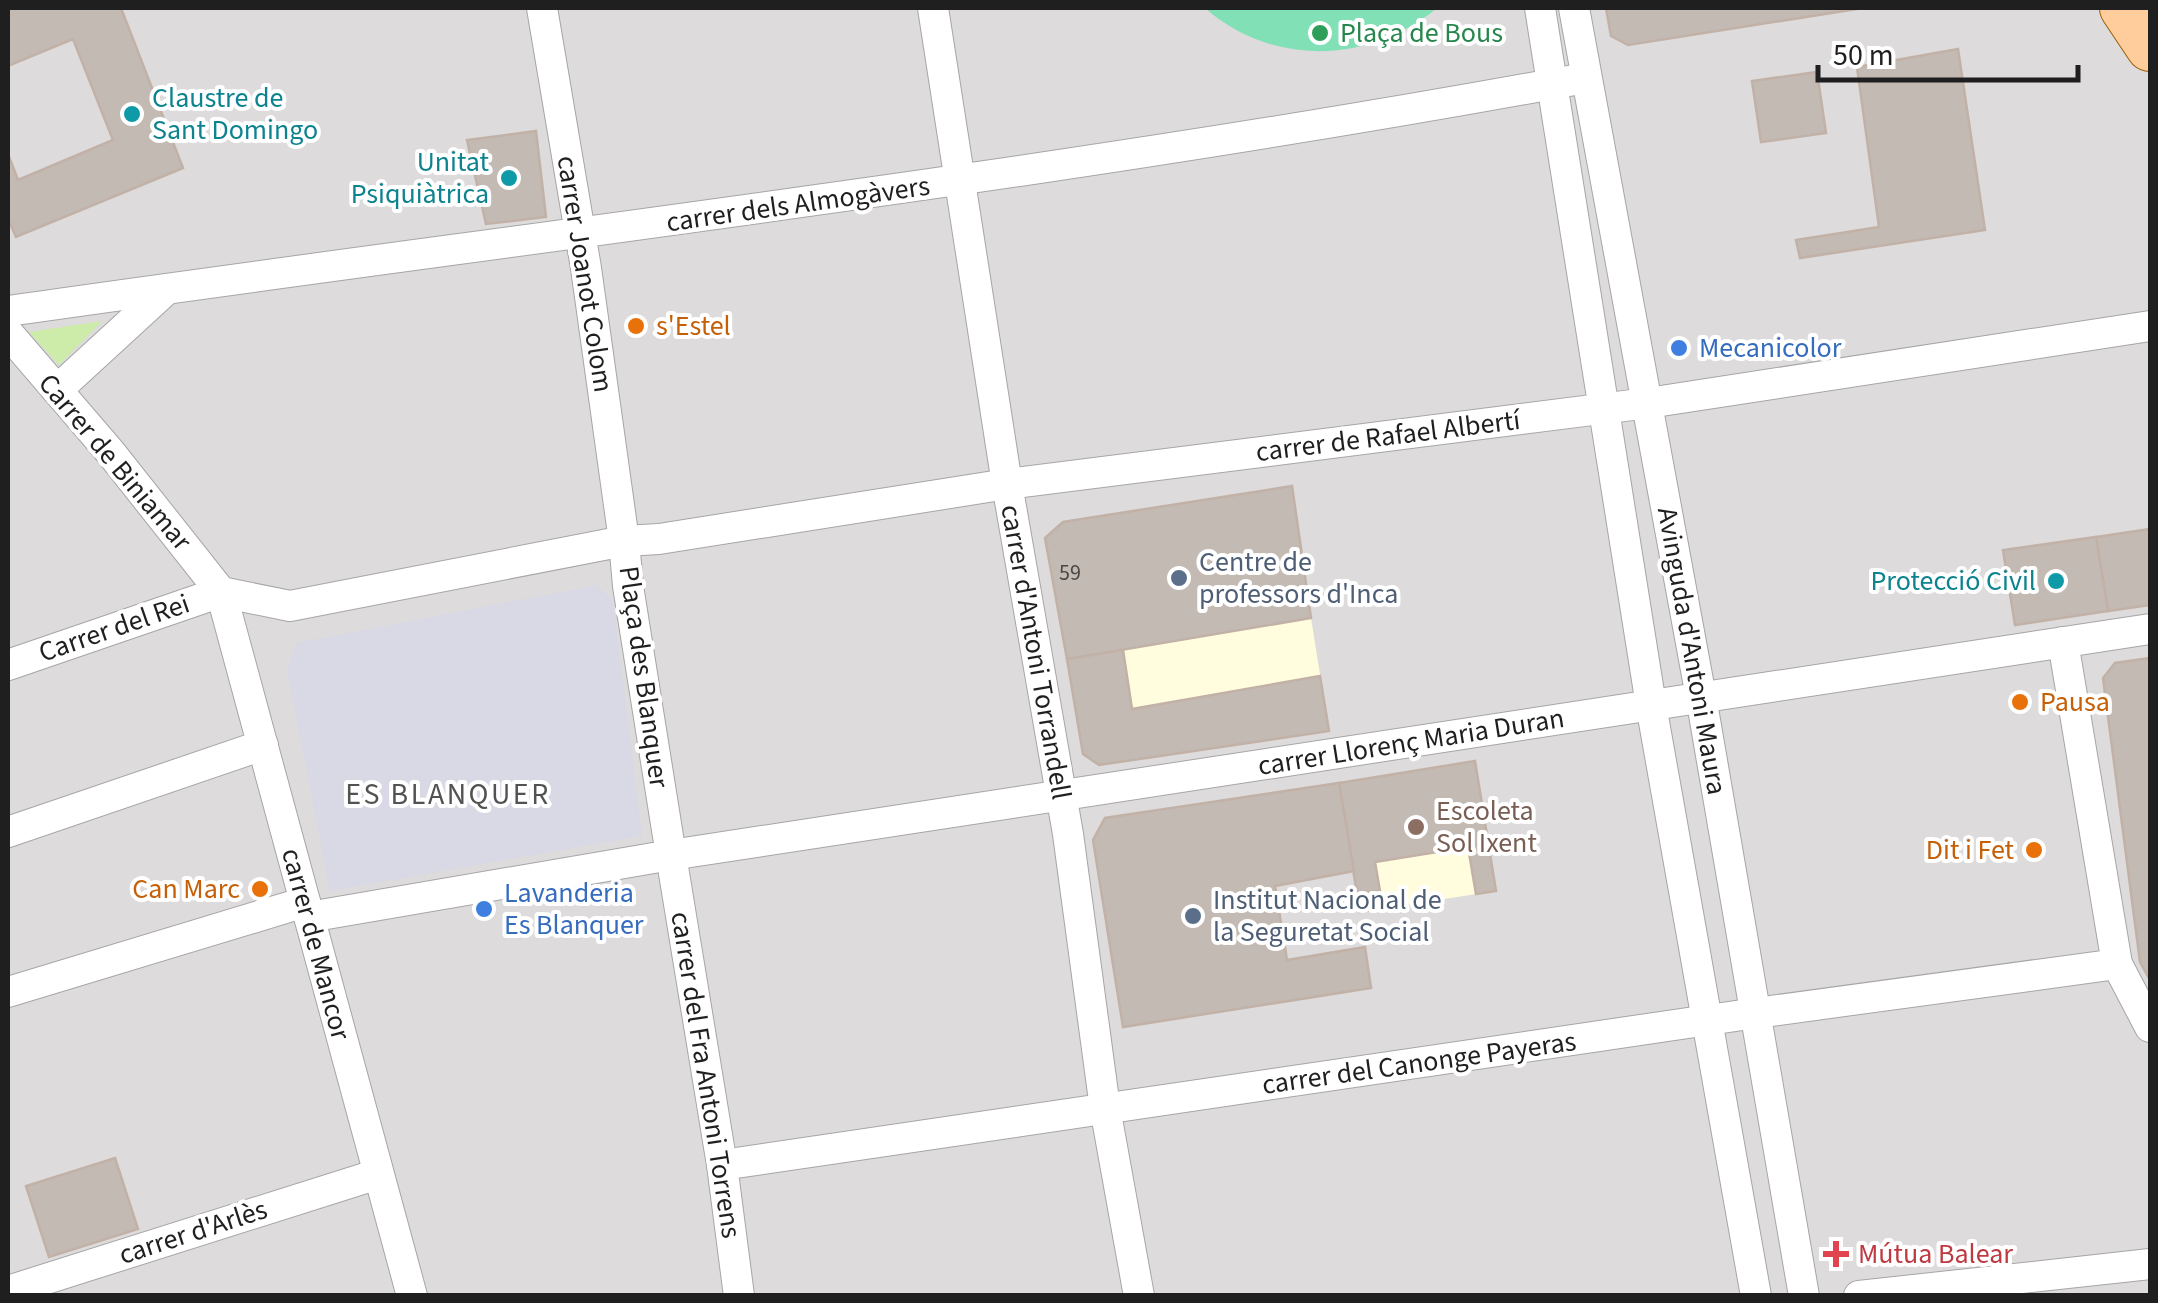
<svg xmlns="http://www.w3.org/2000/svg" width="2158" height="1303" font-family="'Source Sans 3',sans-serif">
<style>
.residential{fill:#dddbdb}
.education{fill:#fffdde}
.grass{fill:#cdeba9}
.pitch{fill:#81e0b6}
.plaza{fill:#d9d9e5}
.building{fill:#c4bab4;stroke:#c2b1a6;stroke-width:2.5}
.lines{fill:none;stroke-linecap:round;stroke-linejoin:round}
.minor-casing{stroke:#a6a6a6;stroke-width:32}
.primary-casing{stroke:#995d00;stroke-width:50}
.minor{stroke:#fff;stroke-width:30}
.primary{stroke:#fecd9b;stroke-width:48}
.leisure-dot{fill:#2e9e5b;stroke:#fff;stroke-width:4}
.culture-dot{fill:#0f9aa8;stroke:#fff;stroke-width:4}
.food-dot{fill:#e8710a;stroke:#fff;stroke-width:4}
.shop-dot{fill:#3f7fe0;stroke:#fff;stroke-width:4}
.service-dot{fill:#5c6f8a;stroke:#fff;stroke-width:4}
.education-dot{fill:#8d6e63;stroke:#fff;stroke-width:4}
.health-dot{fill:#e0444e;stroke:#fff;stroke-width:4}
.labels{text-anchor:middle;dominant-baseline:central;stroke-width:8;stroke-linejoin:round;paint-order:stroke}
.number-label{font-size:22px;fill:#484644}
.leisure-label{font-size:28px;fill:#27864d;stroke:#fff;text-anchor:start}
.culture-label{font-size:28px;fill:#0d838f;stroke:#fff;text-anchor:end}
.street-label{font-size:28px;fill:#1f1f1f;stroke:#fff}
.food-label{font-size:28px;fill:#c56008;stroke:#fff;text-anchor:start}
.shop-label{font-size:28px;fill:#366cbe;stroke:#fff;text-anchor:start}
.service-label{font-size:28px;fill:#4e5e75;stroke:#fff;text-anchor:start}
.education-label{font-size:28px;fill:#785e54;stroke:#fff;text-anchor:start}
.health-label{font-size:28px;fill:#be3a42;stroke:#fff;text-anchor:start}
.neighbourhood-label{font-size:30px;letter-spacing:2.5px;fill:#525252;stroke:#fff}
</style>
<rect width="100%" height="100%" fill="#f0ebe4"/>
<!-- residential -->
<rect class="residential" x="8" y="8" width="2142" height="1287"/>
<!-- education -->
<g class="education">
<path d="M1311,618l18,113 -230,34 -32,-106z"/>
<path d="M1475,761l21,130 -136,21 -21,-129z"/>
</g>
<!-- grass -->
<path class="grass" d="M102,321l-43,44 -30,-33z"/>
<!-- pitch -->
<path class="pitch" d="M1205,8h232c-68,56 -165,59 -232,0z"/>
<!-- plaza -->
<path class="plaza" d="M597,585l16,16 29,235 -312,55 -43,-220 9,-28z"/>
<!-- building -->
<g class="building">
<path d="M8,8h113l62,160 -167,69 -8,-18v-65l10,26 95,-40 -40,-101 -65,27z"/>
<path d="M1606,8h257l-235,37 -17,-9z"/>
<path d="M1958,49l27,181 -185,28 -4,-18 83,-13 -22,-160z"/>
<path d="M1817,72l9,61 -65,9 -9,-61z"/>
<path d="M536,131l10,86 -60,7 -19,-84z"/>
<path d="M1292,486l19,132 -244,41 -22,-121 18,-16z"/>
<path d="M2150,529v76l-42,6 -12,-74z"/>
<path d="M2096,537l12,74 -93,14 -12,-75z"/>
<path d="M1123,650l9,59 188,-33 9,55 -230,34 -16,-11 -16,-95z"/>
<path d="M2150,658v322l-10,-18 -37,-284 12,-15z"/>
<path d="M1475,761l21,130 -20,3 -8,-47 -93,15 5,29 -12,1 4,18 -12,2 -21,-129z"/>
<path d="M1339,783l15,88 -79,15 12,74 78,-13 6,41 -248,39 -30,-187 12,-22z"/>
<path d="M115,1158l23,71 -89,28 -23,-71z"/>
</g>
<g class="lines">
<!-- minor casing -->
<g class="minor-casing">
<g id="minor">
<path d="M542,8l44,260 38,273 35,-2 348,-55 641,-81 502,-77"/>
<path d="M933,8l74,476 61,350 37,274 34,188"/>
<path d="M1540,8l111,697 105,591"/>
<path d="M1574,8l127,689 103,599"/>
<path d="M8,311c526,-75 1054,-136 1577,-233"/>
<path d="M8,333l103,120 110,139 191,704"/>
<path d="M57,390l110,-101"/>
<path d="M221,592l69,14 334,-65 4,45 43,269 -362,62"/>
<path d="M2063,642l54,322 33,63"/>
<path d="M8,665l213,-73"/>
<path d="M8,832l255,-87"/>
<path d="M8,992l297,-90"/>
<path d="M722,1165l1034,-152 361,-49"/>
<path d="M8,1291l370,-117"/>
<path d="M739,1296l-17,-131 -51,-310 1479,-226"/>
<path d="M1859,1296l291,-32"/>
</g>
</g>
<!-- primary casing -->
<g class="primary-casing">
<path id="primary" d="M2124,8l26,39"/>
</g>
<!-- minor -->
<use href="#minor" class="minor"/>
<!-- primary -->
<use href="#primary" class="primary"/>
</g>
<!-- markers -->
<circle class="leisure-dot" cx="1320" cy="33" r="10"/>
<g class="culture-dot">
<circle cx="132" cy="114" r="10"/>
<circle cx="509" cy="178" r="10"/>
<circle cx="2056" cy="581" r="10"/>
</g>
<g class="food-dot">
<circle cx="636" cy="326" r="10"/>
<circle cx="2020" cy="702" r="10"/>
<circle cx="2034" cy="850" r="10"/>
<circle cx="260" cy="889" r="10"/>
</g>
<g class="shop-dot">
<circle cx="1679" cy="348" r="10"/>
<circle cx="484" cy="909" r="10"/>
</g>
<g class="service-dot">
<circle cx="1179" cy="578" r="10"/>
<circle cx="1193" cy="916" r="10"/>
</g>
<circle class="education-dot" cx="1416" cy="827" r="10"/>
<path class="health-dot" d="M1831 1239h10v10h10v10h-10v10h-10v-10h-10v-10h10z"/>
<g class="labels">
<!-- number labels -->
<g class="number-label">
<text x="1070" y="573">59</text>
</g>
<!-- leisure labels -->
<g class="leisure-label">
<text x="1340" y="33">Plaça de Bous</text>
</g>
<!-- culture labels -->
<g class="culture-label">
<text x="152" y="98" text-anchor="start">Claustre de<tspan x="152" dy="32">Sant Domingo</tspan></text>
<text x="489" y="162">Unitat<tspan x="489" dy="32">Psiquiàtrica</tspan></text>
<text x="2036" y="581">Protecció Civil</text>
</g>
<!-- street labels -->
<g class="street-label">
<text transform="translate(798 204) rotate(-8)">carrer dels Almogàvers</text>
<text transform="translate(585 274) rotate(81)">carrer Joanot Colom</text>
<text transform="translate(1388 436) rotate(-7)">carrer de Rafael Albertí</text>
<text transform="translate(115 462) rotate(50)">Carrer de Biniamar</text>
<text transform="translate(114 628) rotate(-19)">Carrer del Rei</text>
<text transform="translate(1692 651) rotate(80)">Avinguda d'Antoni Maura</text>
<text transform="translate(1036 652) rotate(80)">carrer d'Antoni Torrandell</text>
<text transform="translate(644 677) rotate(82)">Plaça des Blanquer</text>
<text transform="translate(1411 742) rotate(-9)">carrer Llorenç Maria Duran</text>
<text transform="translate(316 944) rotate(75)">carrer de Mancor</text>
<text transform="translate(1419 1063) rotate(-8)">carrer del Canonge Payeras</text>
<text transform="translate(706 1075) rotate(81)">carrer del Fra Antoni Torrens</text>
<text transform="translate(193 1232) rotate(-18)">carrer d'Arlès</text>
</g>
<!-- food labels -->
<g class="food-label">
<text x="656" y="326">s'Estel</text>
<text x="2040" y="702">Pausa</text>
<text x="2014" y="850" text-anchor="end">Dit i Fet</text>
<text x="240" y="889" text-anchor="end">Can Marc</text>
</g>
<!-- shop labels -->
<g class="shop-label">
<text x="1699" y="348">Mecanicolor</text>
<text x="504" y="893">Lavanderia<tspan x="504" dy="32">Es Blanquer</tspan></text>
</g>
<!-- service labels -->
<g class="service-label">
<text x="1199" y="562">Centre de<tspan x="1199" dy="32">professors d'Inca</tspan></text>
<text x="1213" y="900">Institut Nacional de<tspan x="1213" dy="32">la Seguretat Social</tspan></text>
</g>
<!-- education labels -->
<g class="education-label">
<text x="1436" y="811">Escoleta<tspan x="1436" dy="32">Sol Ixent</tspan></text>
</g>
<!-- health labels -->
<g class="health-label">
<text x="1858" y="1254">Mútua Balear</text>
</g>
<!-- neighbourhood labels -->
<g class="neighbourhood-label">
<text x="448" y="794">ES BLANQUER</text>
</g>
</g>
<!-- border -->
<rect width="2158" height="1303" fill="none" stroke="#1f1f1f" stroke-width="20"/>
<!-- scale -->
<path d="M1818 65v15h260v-15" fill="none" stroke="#1f1f1f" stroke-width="5"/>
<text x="1833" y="65" font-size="30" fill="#1f1f1f" stroke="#ffffff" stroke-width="8" paint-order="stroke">50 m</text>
</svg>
